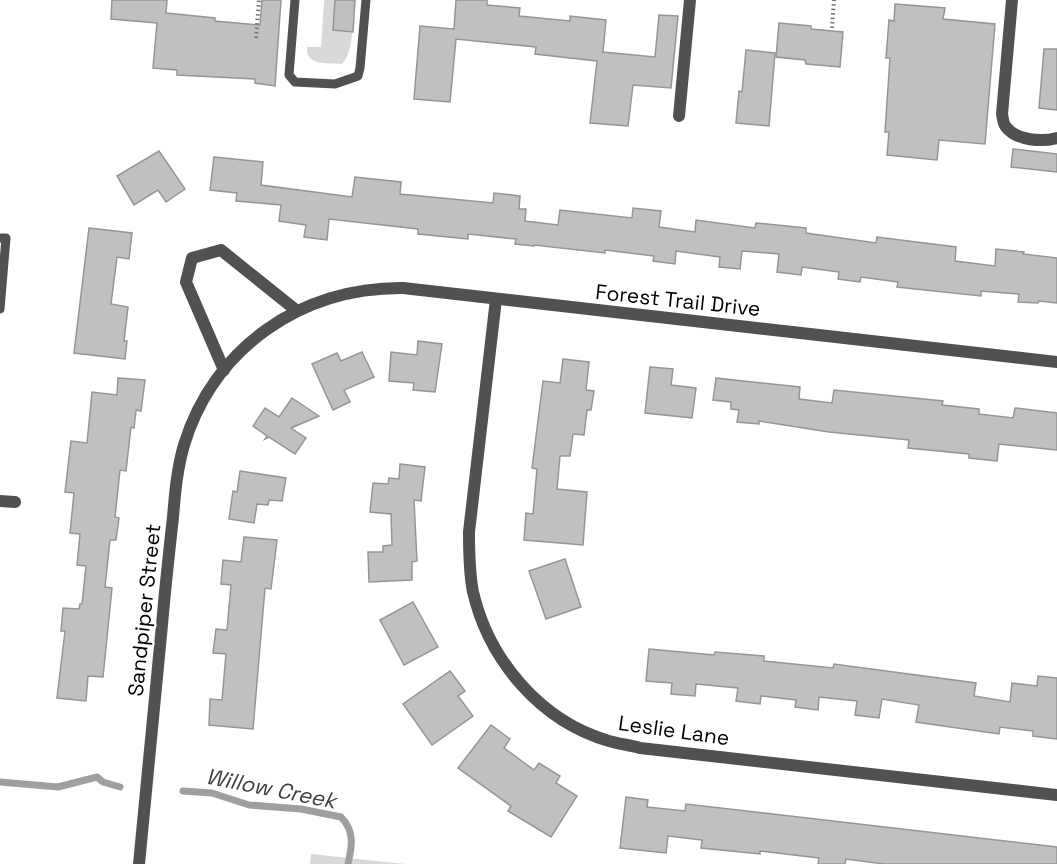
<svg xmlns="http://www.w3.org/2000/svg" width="1057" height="864" font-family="'Space Grotesk',sans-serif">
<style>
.green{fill:#d8d8d8}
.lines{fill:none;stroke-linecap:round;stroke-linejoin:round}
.stream{stroke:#9f9f9f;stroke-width:7}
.building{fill:#c0c0c0;stroke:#959595;stroke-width:1.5}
.path{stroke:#737373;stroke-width:4;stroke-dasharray:1.5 3;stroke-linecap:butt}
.service{stroke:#515151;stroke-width:9}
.minor{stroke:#515151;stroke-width:12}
.labels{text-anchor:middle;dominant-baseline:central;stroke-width:4.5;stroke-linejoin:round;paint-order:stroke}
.street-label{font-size:21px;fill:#000;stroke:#fff}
.water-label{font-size:22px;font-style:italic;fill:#404040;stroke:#fff}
</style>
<rect width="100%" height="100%" fill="#fff"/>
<!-- green -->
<g class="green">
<path d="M324,0h29c-1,18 2,51 -11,64 -14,-1 -37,2 -35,-17h14z"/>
<path d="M311,854l94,10h-95z"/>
</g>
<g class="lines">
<!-- stream -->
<g class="stream">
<path d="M0,782l58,5 39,-10 6,5 17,5"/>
<path d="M183,791l29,2 37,12 52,4 40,8c14,14 11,30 7,47"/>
</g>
</g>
<!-- building -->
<g class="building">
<path d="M112,0h55l-1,13 49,5v3l45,4 2,-25h19l-6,86 -20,-3v-4l-78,-4v-5l-24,-2 4,-45 -46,-4z"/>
<path d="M335,0h20l-2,32 -20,-2z"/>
<path d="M456,0h31v5l33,3 -1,8 51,5v-5l36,4 -3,32 52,5 4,-42 19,1 -7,72 -38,-3 -5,41 -38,-3 7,-62 -62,-7 1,-7 -80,-8 -6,63 -36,-3 6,-73 34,3z"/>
<path d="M895,4l50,4 -2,11 52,5 -10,120 -46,-4 -2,20 -50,-5 2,-23h-4l5,-74h-4l3,-38 5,1z"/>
<path d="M779,23l32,3v3l32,3 -3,35 -34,-3 -1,-4 -29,-3z"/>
<path d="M1044,49h13v61l-18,-2z"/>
<path d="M746,50l29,3 -6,73 -33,-3 3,-32 3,1z"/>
<path d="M1013,149l44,5v18l-46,-5z"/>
<path d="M159,151l26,38 -19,13 -8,-12 -24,15 -17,-29z"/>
<path d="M214,157l49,5 -2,23 91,12 3,-20 46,5 -1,12 93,9 1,-10 26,3 -1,13h7l-1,12 33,4 2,-15 72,8 1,-10 28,3 -2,16 36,5 1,-12 59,8 1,-5 50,5v5l70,10 1,-6 79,10 -1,14 40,5 1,-17 28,3 -1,2 34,4v45l-18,-2 -1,2 -20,-1 1,-8 -38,-3v5l-84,-9 1,-5 -37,-5 -1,5 -22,-3 1,-7 -37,-5 -1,8 -24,-3 2,-18 -37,-3 -2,18 -21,-2 1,-10 -44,-6 -1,13 -22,-3 1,-5 -49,-6v3l-71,-8v1l-19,-2 1,-5 -48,-5v5l-50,-5v-5l-89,-10 -2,21 -23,-3 2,-12 -27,-4 2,-16 -45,-4 1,-8 -27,-3z"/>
<path d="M89,228l43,5 -3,26 -12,-2 -6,47 17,3 -4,34h3l-2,18 -51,-6z"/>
<path d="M418,341l24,3 -7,48 -22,-2 1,-7 -25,-2 2,-29 26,3z"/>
<path d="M362,352l12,25 -30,13 6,12 -17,8 -21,-46 25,-11 4,8z"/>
<path d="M563,359l26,3 -3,28 8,1 -3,19h-4l-3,25 -11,-1 -3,22h-10l-3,33 30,3 -4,53 -59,-5 2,-27 7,1 4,-45 -5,-1 11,-87 17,2z"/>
<path d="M650,367l23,2 -2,16 25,3 -4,30 -47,-5z"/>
<path d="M118,378l27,2 -4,31 -5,-1 -2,18 -3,-1 -5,44 -6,-1 -5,47 4,1 -3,22h-6l-5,47 7,1 -9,89 -15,-1 -2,25 -29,-3 8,-67h-4l2,-23 16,1 1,-5h2l4,-38 -9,-1 3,-31 -10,-1 4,-40 -9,-1 6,-51 16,2 5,-51 25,3z"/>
<path d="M716,378l84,9 -1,12 33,4 2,-13 109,11 -1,4 37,4v5l34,4 2,-10 42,5v37l-58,-6 -2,17 -28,-3v-4l-61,-6 1,-8 -80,-8 -70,-11v3l-22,-2 2,-12 -8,-1v-7l-18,-2z"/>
<path d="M292,398l27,18 -28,12 15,10 -11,16 -26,-17 -4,2 2,-3 -14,-10 12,-18 14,9z"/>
<path d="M400,464l25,3 -4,34 -7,-1 3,61 -5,1v18l-43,2 -1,-30h15v-6l9,-1 -1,-31 -21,-2 3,-29 15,1 1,-6 10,1z"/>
<path d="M240,471l46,7 -4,23 -13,-1 -1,5 -11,-1 -3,19 -25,-4 4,-28 4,1z"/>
<path d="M244,537l33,3 -6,49 -6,-1 -12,141 -44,-4 1,-26 12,1 4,-46 -13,-1 3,-24 11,1 4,-45 -10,-1 2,-24 18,2z"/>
<path d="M565,559l16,48 -35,12 -17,-48z"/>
<path d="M413,602l25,45 -34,18 -24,-45z"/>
<path d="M649,649l65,6 1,-3 49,4v5l69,7 1,-4 142,19 -2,13 36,6 2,-19 25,3 1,-10 19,2v61l-24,-3v-5l-33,-4 -1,7 -83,-12 3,-17 -37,-6 -3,19 -24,-3 2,-14 -38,-4 -1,13 -23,-3 1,-7 -35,-4 -1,8 -24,-3 2,-13 -42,-4 -1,12 -24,-2 1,-11 -26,-2z"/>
<path d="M450,671l15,20 -7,5 15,20 -41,29 -29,-41z"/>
<path d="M491,725l19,14 -6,9 30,22 5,-7 21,13 -4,7 21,13 -26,41 -43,-26 3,-5 -53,-38z"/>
<path d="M626,797l22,3 -1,7 38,4 1,-7 371,43v17h-173l-38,-5 -1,5h-27l1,-6 -59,-7v3l-59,-6 1,-8 -34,-4 -2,17 -46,-5z"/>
</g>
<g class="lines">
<!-- path -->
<g class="path">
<path d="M832,28l2,-28"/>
<path d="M256,38l3,-38"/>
</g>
<!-- service -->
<g class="service">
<path d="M295,0l-6,75 6,7 40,2 23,-8 2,-8 6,-68"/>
<path d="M0,238h6l-6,71"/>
</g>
<!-- minor -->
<g class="minor">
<path d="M1012,0l-10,114c1,4 1,10 4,13 11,14 36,15 51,11"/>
<path d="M679,116l11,-116"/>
<path d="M496,299l-27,233c0,20 0,40 4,60 16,68 67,129 136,149 10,3 21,4 31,7l417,47"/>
<path d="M224,370l-38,-88 6,-24 29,-8 76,61"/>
<path d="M0,501l15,1"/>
<path d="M139,864c8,-80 15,-159 23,-239 3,-36 7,-72 11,-108 2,-24 4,-48 11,-72 30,-98 118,-158 219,-157l654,74"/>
</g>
</g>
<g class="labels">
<!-- street labels -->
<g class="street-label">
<text transform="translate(678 300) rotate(6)">Forest Trail Drive</text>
<text transform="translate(144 610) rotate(-84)">Sandpiper Street</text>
<text transform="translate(674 730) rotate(8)">Leslie Lane</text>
</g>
<!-- water labels -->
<g class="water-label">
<text transform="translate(271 788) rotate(11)">Willow Creek</text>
</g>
</g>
</svg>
